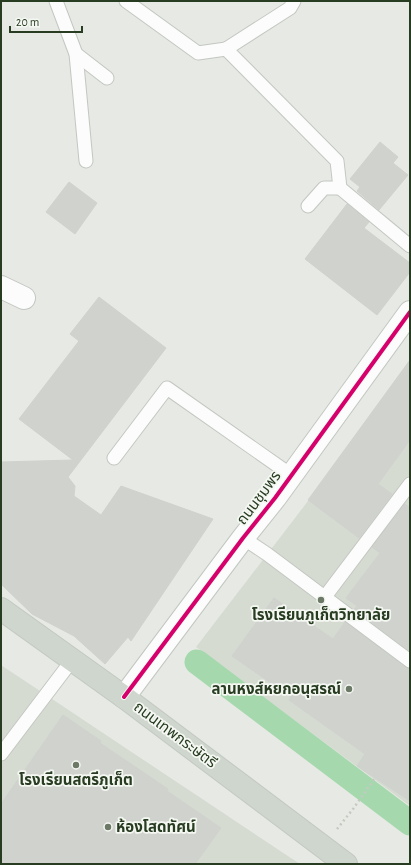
<svg xmlns="http://www.w3.org/2000/svg" width="411" height="865" font-family="'Alegreya Sans','Noto Sans Thai',sans-serif">
<style>
.built{fill:#d6dbd2}
.lines{fill:none;stroke-linecap:round;stroke-linejoin:round}
.canal{stroke:#a6d8ae;stroke-width:25}
.building{fill:#cfd2cd;stroke:#cfd2cd}
.lane-casing{stroke:#c3c7c1;stroke-width:15}
.street-casing{stroke:#c3c7c1;stroke-width:24}
.primary-casing{stroke:#c3c9c1;stroke-width:24}
.path{stroke:#c3cac1;stroke-width:2.5;stroke-dasharray:2 3;stroke-linecap:butt}
.lane{stroke:#fbfcfb;stroke-width:13}
.street{stroke:#fbfcfb;stroke-width:22}
.primary{stroke:#cfd6cd;stroke-width:22}
.cycleway-casing{stroke:#f5f8f2;stroke-width:6}
.cycleway{stroke:#d6006c;stroke-width:4}
.poi-dot{fill:#6b7966;stroke:#f5f8f2;stroke-width:1.5}
.labels{text-anchor:middle;dominant-baseline:central;stroke-width:3.5;stroke-linejoin:round;paint-order:stroke}
.street-label{font-size:15px;fill:#283c22;stroke:#f5f8f2}
.poi-label{font-size:15px;font-weight:bold;fill:#283c22;stroke:#f5f8f2}
</style>
<rect width="100%" height="100%" fill="#e7eae4"/>
<!-- built -->
<g class="built">
<path d="M410,368v438l-214,-159z"/>
<path d="M1,665l299,199h-299z"/>
</g>
<g class="lines">
<!-- canal -->
<path class="canal" d="M197,662l213,161"/>
</g>
<!-- building -->
<g class="building">
<path d="M380,142l18,15 -5,6 15,12 -29,35 -22,-19 3,-4 -10,-8z"/>
<path d="M69,182l28,21 -22,31 -29,-22z"/>
<path d="M347,204l22,18 -5,6 46,35v9l-33,43 -72,-56z"/>
<path d="M99,297l67,51 -98,129 7,9 -1,10 27,19 20,-29 92,33 -82,122 -3,-4 -23,27 -31,-28 -42,-22 -31,-30v-122l72,-2 -54,-41 60,-78 -9,-7z"/>
<path d="M410,360v80l-32,44 14,10 -33,44 -51,-38z"/>
<path d="M405,504l5,4v143l-56,-42 3,-3 -11,-8 34,-45 -8,-6z"/>
<path d="M274,598l59,41 12,-17 60,45 5,2v132l-53,-35 8,-12 -76,-54 2,-3 -59,-41z"/>
<path d="M63,715l38,26 -1,2 68,46 -1,2 54,37 -26,36h-194v-60z"/>
</g>
<g class="lines">
<!-- lane casing -->
<g class="lane-casing">
<g id="lane">
<path d="M56,1l20,53 10,107"/>
<path d="M126,1l72,52 28,-4 111,112 3,27 70,58"/>
<path d="M226,49l64,-41 4,-7"/>
<path d="M76,54l31,24"/>
<path d="M308,206l16,-18h16"/>
<path d="M114,458l53,-70 124,87"/>
<path d="M243,538l24,16 143,107"/>
<path d="M324,598l86,-114"/>
<path d="M1,754l72,-95"/>
</g>
</g>
<!-- street casing -->
<g class="street-casing">
<g id="street">
<path d="M1,287l23,11"/>
<path d="M124,697l119,-159 32,-40 135,-186"/>
</g>
</g>
<!-- primary casing -->
<g class="primary-casing">
<path id="primary" d="M1,609l123,88 222,167"/>
</g>
<!-- path -->
<path class="path" d="M337,829l16,-20 22,-31"/>
<!-- lane -->
<use href="#lane" class="lane"/>
<!-- street -->
<use href="#street" class="street"/>
<!-- primary -->
<use href="#primary" class="primary"/>
<!-- cycleway casing -->
<g class="cycleway-casing">
<path id="cycleway" d="M124,697l119,-159 32,-40 135,-186"/>
</g>
<!-- cycleway -->
<use href="#cycleway" class="cycleway"/>
</g>
<!-- markers -->
<g class="poi-dot">
<circle cx="321" cy="600" r="4"/>
<circle cx="349" cy="689" r="4"/>
<circle cx="76" cy="765" r="4"/>
<circle cx="108" cy="827" r="4"/>
</g>
<g class="labels">
<!-- street labels -->
<g class="street-label">
<text transform="translate(259 498) rotate(-53)">ถนนชุมพร</text>
<text transform="translate(175 735) rotate(37)">ถนนเทพกระษัตรี</text>
</g>
<!-- poi labels -->
<g class="poi-label">
<text x="321" y="615">โรงเรียนภูเก็ตวิทยาลัย</text>
<text x="341" y="689" text-anchor="end">ลานหงส์หยกอนุสรณ์</text>
<text x="76" y="780">โรงเรียนสตรีภูเก็ต</text>
<text x="116" y="827" text-anchor="start">ห้องโสดทัศน์</text>
</g>
</g>
<!-- border -->
<rect width="411" height="865" fill="none" stroke="#283c22" stroke-width="4"/>
<!-- scale -->
<path d="M10 26v6h72v-6" fill="none" stroke="#283c22" stroke-width="2"/>
<text x="16" y="26" font-size="12" fill="#283c22" stroke="#f5f8f2" stroke-width="3" paint-order="stroke">20 m</text>
</svg>
